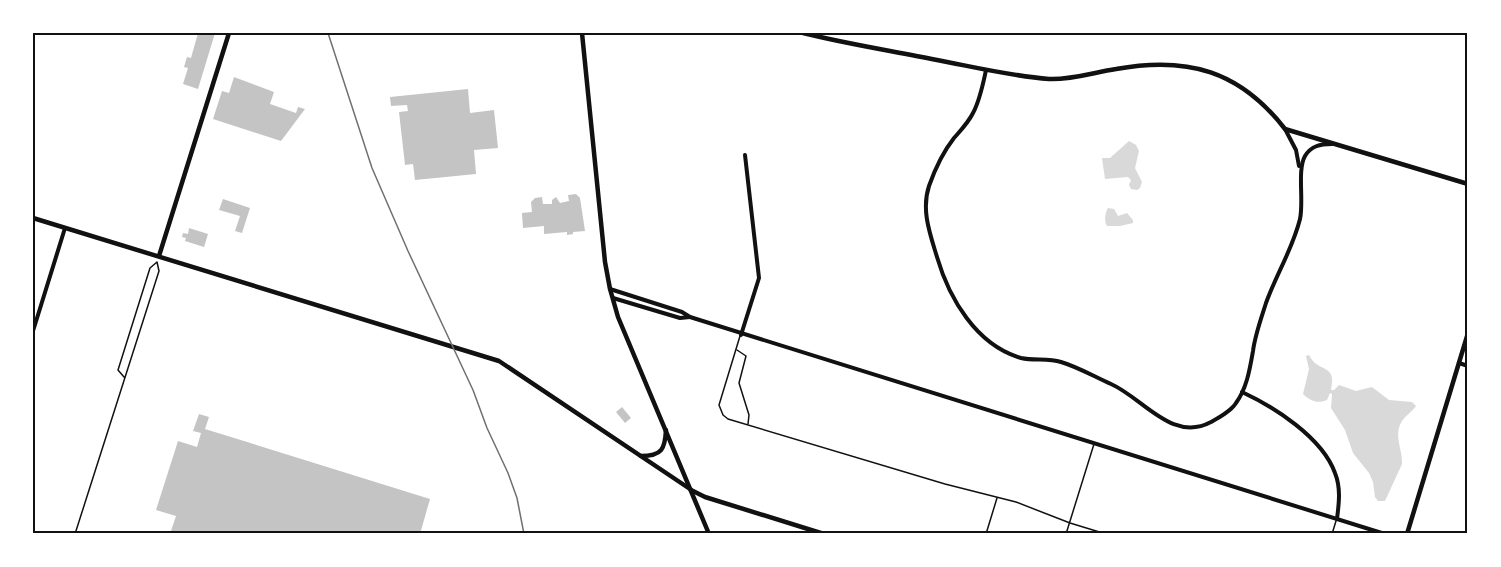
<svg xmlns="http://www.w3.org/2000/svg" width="1501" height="567" font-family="'Crimson Pro',serif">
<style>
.water{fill:#d9d9d9}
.building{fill:#c4c4c4}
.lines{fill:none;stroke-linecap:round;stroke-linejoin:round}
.service{stroke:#111;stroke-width:1.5}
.minor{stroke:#111;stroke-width:4}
.tertiary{stroke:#111;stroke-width:4.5}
.secondary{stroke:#111;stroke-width:4.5}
.rail{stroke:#707070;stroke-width:1.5}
.neatline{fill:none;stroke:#111;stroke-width:2}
</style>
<rect width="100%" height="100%" fill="#fff"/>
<!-- water -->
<g class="water">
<path d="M1129,141l7,4 3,6 -4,17 7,14 -2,6 -3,2 -6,-1 -2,-4 2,-5 -3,-3 -23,2 -3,-21h8z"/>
<path d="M1108,208l6,1 4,7 9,-3 6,7v3l-13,3h-13c-3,-4 -2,-14 1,-18z"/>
<path d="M1309,355c9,19 28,7 22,35h3l5,-5 17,6 16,-4 17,13 23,2 4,4c-4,6 -10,9 -14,15 -9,14 1,29 0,43l-17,37h-7l-3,-4 -2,-15 -4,-9 -16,-20 -8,-23 -14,-22 1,-14 -2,-1 -3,7c-9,4 -17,1 -24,-6l6,-25 -3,-13z"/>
</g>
<!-- building -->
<g class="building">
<path d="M198,33h17l-17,56 -15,-5 5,-16 -4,-1 3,-10 4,1z"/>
<path d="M234,77l40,15 -4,12 26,9 2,-6 7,2 -24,32 -68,-22 9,-28 7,2z"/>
<path d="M468,89l2,24 24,-3 4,38 -24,2 2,24 -61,6 -2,-16 -8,1 -6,-53 9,-1 -1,-6 -16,1 -1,-9z"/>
<path d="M576,194l4,4 5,33 -12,1v2l-6,1v-3l-23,2v-8l-21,2 -1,-15 10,-1 -1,-10 4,-4 7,-1 1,7h9v-4l4,-3 4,6 9,-2 -1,-6z"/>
<path d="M223,199l27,9 -8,25 -7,-2 5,-15 -21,-6z"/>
<path d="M189,228l19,6 -4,13 -19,-6 1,-3 -4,-1 1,-4 5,1z"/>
<path d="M622,407l9,11 -6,5 -9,-11z"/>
<path d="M199,414l10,3 -4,12 225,70 -10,35h-250l6,-18 -20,-6 22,-69 19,6 4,-14 -8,-2z"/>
</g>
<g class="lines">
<!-- service -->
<g class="service">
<path d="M740,336l-21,69 4,10 5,4 217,65 71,18 54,21 36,11"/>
<path d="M737,350l9,6 -7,27 10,32 -1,9"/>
<path d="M75,534l84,-263 -2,-9 -7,6 -32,102 6,7"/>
<path d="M986,534l11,-36"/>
<path d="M1066,534l28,-90"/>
<path d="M1332,534l4,-13"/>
</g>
<!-- minor -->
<g class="minor">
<path d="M986,70c-3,14 -6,30 -13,43 -5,10 -12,17 -19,25 -11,14 -19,31 -25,48 -8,24 1,48 8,71 12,41 39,88 84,101 13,3 27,0 40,4 17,5 34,15 50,22 32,14 61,59 100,38 9,-5 20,-11 25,-19 11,-15 14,-35 17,-52 2,-16 8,-32 13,-48 10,-28 27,-55 34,-84 4,-18 -3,-49 5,-63 6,-10 15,-12 27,-12"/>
<path d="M1285,129l11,21 3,16"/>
<path d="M610,289l72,23 8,5 -10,1 -67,-20"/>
<path d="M690,317l695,217"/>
<path d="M33,331l32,-103"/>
<path d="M741,335l18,-57 -14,-123"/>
<path d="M1459,363l9,3"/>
<path d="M1242,392c32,15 80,45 93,81 6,15 4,30 2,46"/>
</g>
<!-- tertiary -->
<g class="tertiary">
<path d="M803,33c44,11 90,18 134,27 37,7 74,16 112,19 23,1 46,-7 67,-10 72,-13 124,2 169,60l183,55"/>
<path d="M159,256l70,-223"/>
<path d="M1407,534l61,-201"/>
</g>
<!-- secondary -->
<g class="secondary">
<path d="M582,33l23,229 5,27 8,28 91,217"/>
<path d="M33,218l466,143 194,130 12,6 119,37"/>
<path d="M641,456c21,0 24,-7 25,-26"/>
</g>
<!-- rail -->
<path class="rail" d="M328,33l44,135 36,83 65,139 14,38 21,45 9,25 7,36"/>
</g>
<!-- border -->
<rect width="1501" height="567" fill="none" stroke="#ffffff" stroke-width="69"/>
<rect x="34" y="34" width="1432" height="498" class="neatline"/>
</svg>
